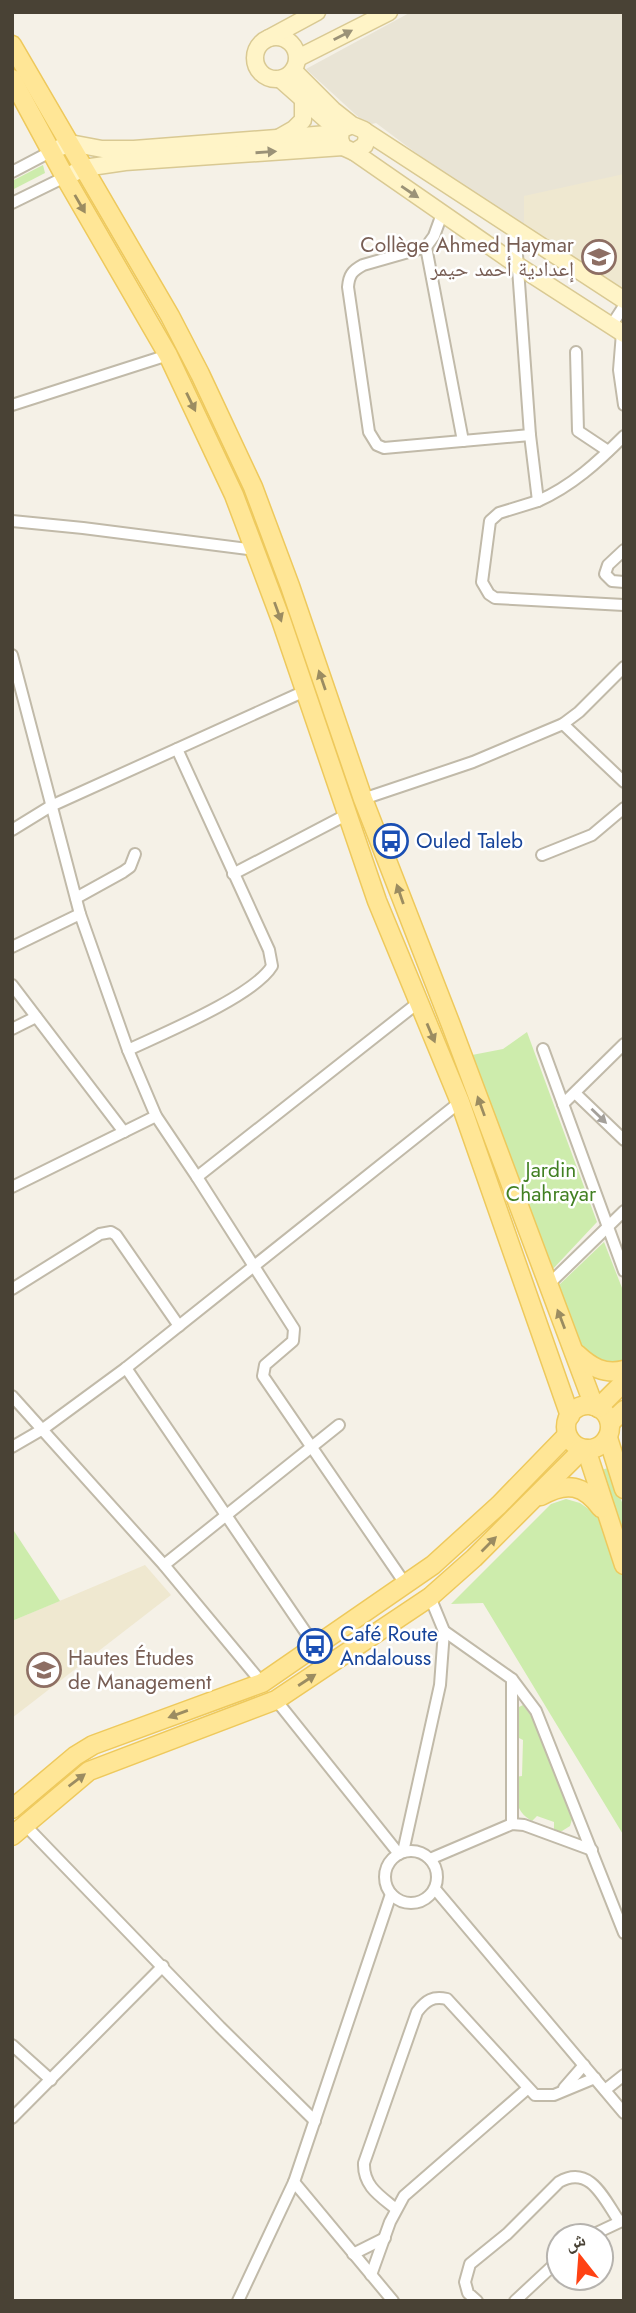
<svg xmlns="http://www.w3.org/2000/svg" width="636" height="2313" font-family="Jost,'Noto Naskh Arabic',sans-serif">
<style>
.residential{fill:#e9e4d5}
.education{fill:#efe8d0}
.green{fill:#cdecac}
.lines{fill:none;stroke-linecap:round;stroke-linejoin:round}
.street-casing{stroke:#c1baa9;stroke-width:14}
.secondary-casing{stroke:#d9c993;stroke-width:19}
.primary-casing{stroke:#eec95c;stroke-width:21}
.street{stroke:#fff;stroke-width:10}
.secondary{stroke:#fff4c7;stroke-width:16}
.primary{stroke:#ffe696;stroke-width:18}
.oneway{fill:#9b9277}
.oneway2{fill:#9b8c61}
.oneway3{fill:#a4a09a}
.labels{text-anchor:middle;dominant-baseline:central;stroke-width:5;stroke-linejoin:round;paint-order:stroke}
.education-label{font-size:21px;fill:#785e54;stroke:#fff;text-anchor:end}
.transit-label{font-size:21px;fill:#164399;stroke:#fff;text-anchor:start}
.park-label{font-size:21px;fill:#428023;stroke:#fff}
</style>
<rect width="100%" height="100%" fill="#f5f1e7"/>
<!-- residential -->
<path class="residential" d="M411,12h213v280l-200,-133 -48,-36 -9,2 -61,-56z"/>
<!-- education -->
<g class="education">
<path d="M624,174v115l-100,-64v-29z"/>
<path d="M145,1565l26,30 -159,123v-97z"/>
</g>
<!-- green -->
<g class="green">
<path d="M43,165l2,8 -33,17v-9z"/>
<path d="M527,1032l70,190 -46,49 -79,-216 31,-6z"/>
<path d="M604,1242l20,51v73l-10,3 -33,-18 -23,-65z"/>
<path d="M608,1468l16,39v43l-26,-79z"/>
<path d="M566,1499l14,4 23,16 21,59v258l-141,-233 -32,1 100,-100z"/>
<path d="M12,1528l48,73 -48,20z"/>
<path d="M523,1705l15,20 35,91 -3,10 -8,5h-8v-9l-17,-6 -5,5c-18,-10 -16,-25 -17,-44l7,-1 1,-36 -6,-3 1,-28 1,-2z"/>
</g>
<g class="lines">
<!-- street casing -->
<g class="street-casing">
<g id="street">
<path d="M12,172l40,-21"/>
<path d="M12,203l53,-26"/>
<path d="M442,214l-8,22 -8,11 -63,18c-11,6 -14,10 -15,22l21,145 8,13 7,3 146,-13"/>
<path d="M515,227l15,208 8,66c34,-15 60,-39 86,-65"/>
<path d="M426,247l37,194"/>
<path d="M611,326l13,-20"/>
<path d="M622,333l-3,37 5,35"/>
<path d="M576,352l2,79 30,20"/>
<path d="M12,405l156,-50"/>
<path d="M538,501l-39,12 -9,8 -8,61 7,12 6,4 129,7"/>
<path d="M12,521l71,7 173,22"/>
<path d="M624,550l-16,15 -3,9 7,7 12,1"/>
<path d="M12,655l68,259 48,136 28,66 41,61 222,-175"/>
<path d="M563,724l61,58"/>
<path d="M363,799l110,-37 90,-38 16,-12 45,-45"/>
<path d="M12,830l39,-24 254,-115"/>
<path d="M542,855l50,-20 32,-27"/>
<path d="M233,874l113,-59"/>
<path d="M76,898l47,-26 7,-5 5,-13"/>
<path d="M12,947l68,-33"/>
<path d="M12,985l112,147"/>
<path d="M12,1029l24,-12"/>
<path d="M543,1049l81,222"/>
<path d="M128,1050c34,-16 126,-54 144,-84l-3,-16 -92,-201"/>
<path d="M575,1093l49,47"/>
<path d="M563,1104l61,-60"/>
<path d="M197,1177l97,152 -1,12 -28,24 -2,11 143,209"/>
<path d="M12,1187l144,-71"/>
<path d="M548,1285l76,-74"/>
<path d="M12,1289l88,-55 11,-2 5,3 63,91"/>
<path d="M126,1368l189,278"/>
<path d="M12,1396l152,169 98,118"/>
<path d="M12,1447l31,-18 83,-61 334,-266"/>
<path d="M164,1565l175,-140"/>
<path d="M430,1597l14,34 68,48 24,32 88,222"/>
<path d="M512,1679v145"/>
<path d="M276,1700l123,154"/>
<path d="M26,1826l194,201 95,94"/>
<circle cx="411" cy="1877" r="26"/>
<path d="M403,1852l37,-167 4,-54"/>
<path d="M430,1859l82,-35 12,1 68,25"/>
<path d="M435,1889l189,224"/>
<path d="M12,2045l39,35"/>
<path d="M564,2088l20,-23"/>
<path d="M605,2090l19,-15"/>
<path d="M12,2118l151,-152"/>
<path d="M294,2182l99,119"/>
<path d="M396,2209c-16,-13 -33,-23 -32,-46l53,-151c9,-12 16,-16 30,-13l88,96h19l41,-17"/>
<path d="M590,2236l34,-16"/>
<path d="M353,2254l32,-16"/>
<path d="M371,2275l19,-53 14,-26 123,-107"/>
<path d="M238,2301l56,-119 97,-288"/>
<path d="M477,2301l-9,-8 -3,-11 5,-18 37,-30 52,-52c31,-18 45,17 60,39"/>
<path d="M515,2301l44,-41"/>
</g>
</g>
<!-- secondary casing -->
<g class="secondary-casing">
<g id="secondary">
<circle cx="276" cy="58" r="21"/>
<path d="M269,38l48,-26"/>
<path d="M298,58l91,-46"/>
<path d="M294,71l39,39 19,15 12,5 3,7 -2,8 -11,7 -11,-5 -3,-8 1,-9 11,-5"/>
<path d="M280,79l52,46 9,5"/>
<path d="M365,131l259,169"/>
<path d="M280,137l14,-8 9,-9v-21"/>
<path d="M61,147l9,-4 32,6h32l206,-16"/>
<path d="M354,152l163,113 107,69"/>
<path d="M65,177l19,-9 41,-6 218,-15"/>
</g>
</g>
<!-- primary casing -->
<g class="primary-casing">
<g id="primary">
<path d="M12,45l158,271 30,58 53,113 37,99 73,213 88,226 143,381"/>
<path d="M12,79l53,98 103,178 66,140 47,125 96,281 83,201 110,314"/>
<path d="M577,1354c14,13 27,21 47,16"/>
<circle cx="588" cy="1427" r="22"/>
<path d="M598,1408l26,-26"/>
<path d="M610,1423l14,-13"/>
<path d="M608,1438l16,51"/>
<path d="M586,1449l38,116"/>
<path d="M541,1496c26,-15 43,-11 60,12"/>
<path d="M12,1809l63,-53 18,-11 169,-62 171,-118 66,-60 68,-70"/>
<path d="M12,1836l77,-65 187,-71 154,-103 44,-39 109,-109"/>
</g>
</g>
<!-- street -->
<use href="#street" class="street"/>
<!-- secondary -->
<use href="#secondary" class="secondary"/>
<!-- primary -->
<use href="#primary" class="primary"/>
</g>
<!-- one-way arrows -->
<defs><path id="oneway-solid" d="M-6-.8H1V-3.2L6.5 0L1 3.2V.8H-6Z" transform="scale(1.75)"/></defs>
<g class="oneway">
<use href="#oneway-solid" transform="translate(343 35) rotate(-27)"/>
<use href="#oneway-solid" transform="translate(266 152) rotate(-4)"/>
<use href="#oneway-solid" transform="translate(410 192) rotate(34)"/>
</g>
<g class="oneway2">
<use href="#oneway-solid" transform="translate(80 204) rotate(60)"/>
<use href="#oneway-solid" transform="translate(191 402) rotate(64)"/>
<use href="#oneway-solid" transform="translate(278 612) rotate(70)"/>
<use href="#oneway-solid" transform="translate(322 680) rotate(-109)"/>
<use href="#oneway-solid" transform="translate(400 894) rotate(-109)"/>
<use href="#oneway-solid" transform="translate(431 1033) rotate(67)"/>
<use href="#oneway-solid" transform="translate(481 1106) rotate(-110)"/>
<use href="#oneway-solid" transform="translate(561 1319) rotate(-111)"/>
<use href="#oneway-solid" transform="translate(489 1544) rotate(-45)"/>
<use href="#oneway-solid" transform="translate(307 1680) rotate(-33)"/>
<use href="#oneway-solid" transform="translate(178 1714) rotate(160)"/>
<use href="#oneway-solid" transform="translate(77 1780) rotate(-37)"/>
</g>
<use class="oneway3" href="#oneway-solid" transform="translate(599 1116) rotate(44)"/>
<!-- icons -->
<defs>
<g id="school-ring" transform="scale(1.75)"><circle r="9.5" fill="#fff" stroke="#8d6e63" stroke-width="1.5"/><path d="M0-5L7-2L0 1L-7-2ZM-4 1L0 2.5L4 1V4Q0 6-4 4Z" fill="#8d6e63"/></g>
<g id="bus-ring" transform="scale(1.75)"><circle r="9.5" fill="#fff" stroke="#1a4fb4" stroke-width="1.5"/><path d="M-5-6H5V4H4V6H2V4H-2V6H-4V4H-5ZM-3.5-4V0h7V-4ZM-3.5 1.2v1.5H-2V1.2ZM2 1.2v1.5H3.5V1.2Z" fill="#1a4fb4"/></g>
<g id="university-ring" transform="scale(1.75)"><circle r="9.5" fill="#fff" stroke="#8d6e63" stroke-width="1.5"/><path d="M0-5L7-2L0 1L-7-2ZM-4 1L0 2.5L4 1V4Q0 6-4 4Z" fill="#8d6e63"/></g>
</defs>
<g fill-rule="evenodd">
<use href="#school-ring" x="599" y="257"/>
<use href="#bus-ring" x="391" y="841"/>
<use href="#bus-ring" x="315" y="1646"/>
<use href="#university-ring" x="44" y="1670"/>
</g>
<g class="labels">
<!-- education labels -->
<g class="education-label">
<text x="574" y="245">Collège Ahmed Haymar<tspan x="574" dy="24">إعدادية أحمد حيمر</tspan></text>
<text x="68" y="1658" text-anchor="start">Hautes Études<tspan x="68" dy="24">de Management</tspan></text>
</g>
<!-- transit labels -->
<g class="transit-label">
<text x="416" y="841">Ouled Taleb</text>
<text x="340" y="1634">Café Route<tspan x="340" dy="24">Andalouss</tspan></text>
</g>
<!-- park labels -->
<g class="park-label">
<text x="551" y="1170">Jardin<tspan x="551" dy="24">Chahrayar</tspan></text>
</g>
</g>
<!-- border -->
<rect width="636" height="2313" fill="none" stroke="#494235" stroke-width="28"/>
<!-- north arrow -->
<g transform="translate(580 2257) rotate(343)"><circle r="33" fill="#ffffff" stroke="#b6b3ae" stroke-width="2"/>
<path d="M0-5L12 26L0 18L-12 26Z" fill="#ff4214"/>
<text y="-10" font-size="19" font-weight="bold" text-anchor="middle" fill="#494235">ش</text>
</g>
</svg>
